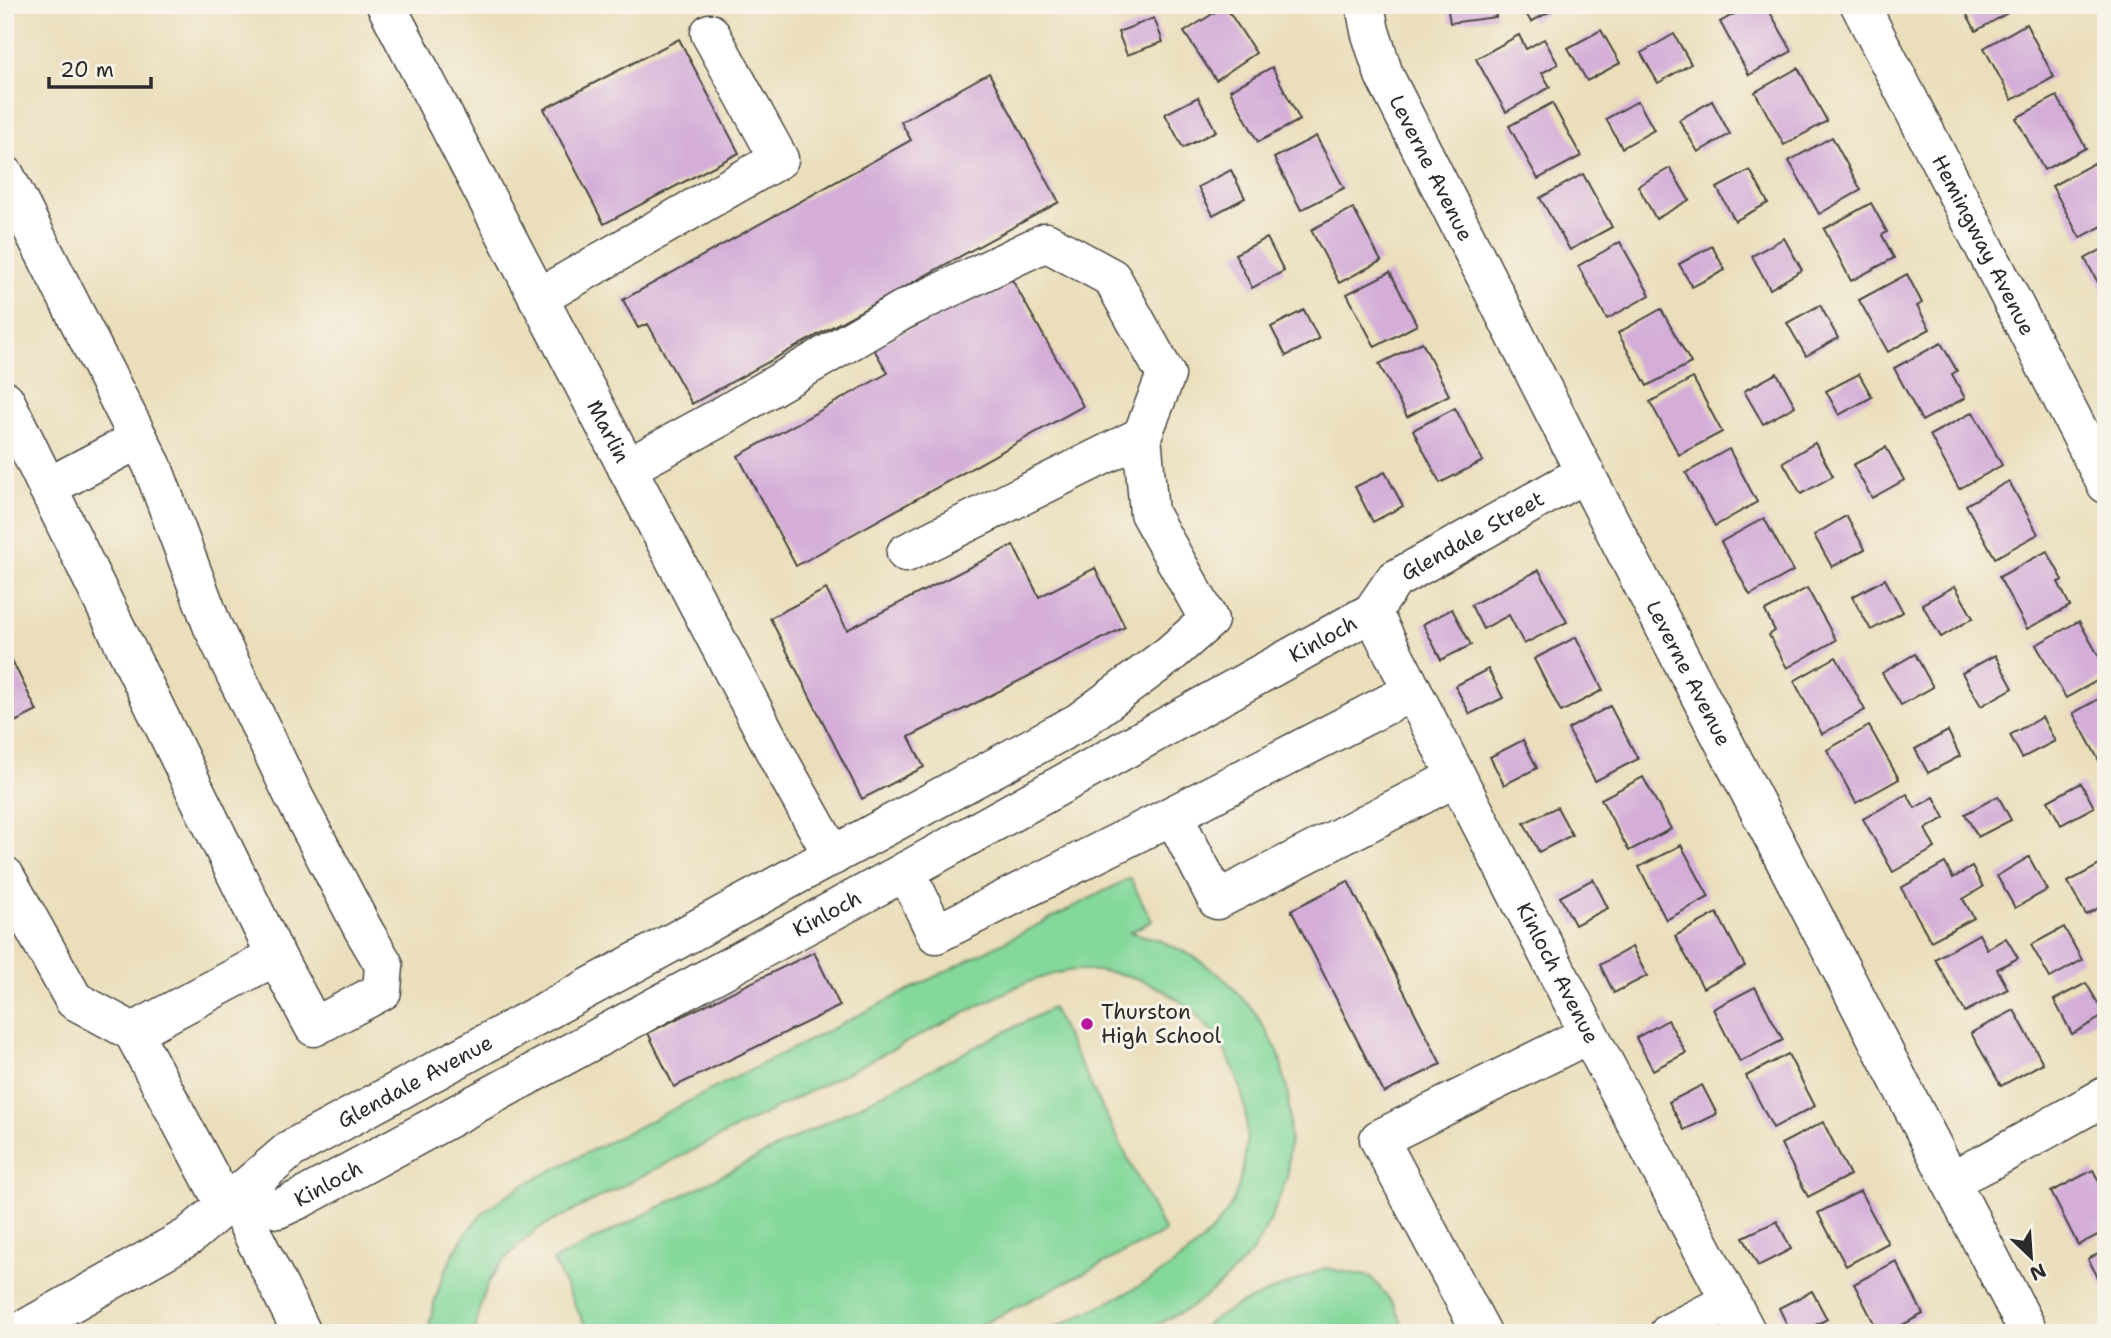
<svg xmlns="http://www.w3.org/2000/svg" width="2111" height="1338" font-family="'Shantell Sans',sans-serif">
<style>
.grass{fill:#84d89b;stroke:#588263;stroke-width:2}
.building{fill:#d4aed8}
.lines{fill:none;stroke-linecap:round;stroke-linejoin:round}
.minor-casing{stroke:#484641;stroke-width:41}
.minor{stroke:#fff;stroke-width:38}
.poi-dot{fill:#b5179e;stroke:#f7f3e8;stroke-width:2.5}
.labels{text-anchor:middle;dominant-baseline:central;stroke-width:6;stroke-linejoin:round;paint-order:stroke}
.street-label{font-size:21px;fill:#2b2b2b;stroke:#f7f3e8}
.poi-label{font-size:21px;fill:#2b2b2b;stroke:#f7f3e8;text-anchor:start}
</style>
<rect width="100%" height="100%" fill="#f7f3e8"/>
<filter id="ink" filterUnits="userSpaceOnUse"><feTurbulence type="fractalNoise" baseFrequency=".0143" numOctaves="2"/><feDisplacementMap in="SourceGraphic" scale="14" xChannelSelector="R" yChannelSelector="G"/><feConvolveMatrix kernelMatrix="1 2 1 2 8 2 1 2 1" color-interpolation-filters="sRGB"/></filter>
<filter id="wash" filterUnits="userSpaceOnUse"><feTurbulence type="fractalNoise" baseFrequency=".00686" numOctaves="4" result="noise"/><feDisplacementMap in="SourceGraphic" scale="28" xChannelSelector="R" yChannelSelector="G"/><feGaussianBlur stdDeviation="1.57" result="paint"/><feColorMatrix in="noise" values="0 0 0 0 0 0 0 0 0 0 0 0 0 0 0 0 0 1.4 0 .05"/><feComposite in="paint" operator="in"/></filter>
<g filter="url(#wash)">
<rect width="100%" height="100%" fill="#eadebb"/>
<!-- grass -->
<g class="grass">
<path d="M1130,878l22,43 -22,11 29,8 34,16 32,23 29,32 24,40 10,42 2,43 -3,42 -17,43 -19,33 -31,31 -30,23 -50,25h-97c64,-31 138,-58 181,-117 10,-13 16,-33 19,-49 17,-79 -26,-158 -102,-187 -17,-7 -55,-12 -73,-9 -16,2 -31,9 -46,13l-483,244c-40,33 -57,51 -64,105h-47c6,-42 24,-88 54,-119 11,-11 28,-20 41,-29z"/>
<path d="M1052,1008l113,224 -200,101h-376l-36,-72z"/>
<path d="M1325,1268l46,9 23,28 12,28h-213l39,-25z"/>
</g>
<g id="blocks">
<!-- building -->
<g class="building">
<path d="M1447,5h47l2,12 -46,6z"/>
<path d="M1521,5h41l-31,17z"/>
<path d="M1750,5h16l26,46 -43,24 -29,-53z"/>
<path d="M1957,5h60l1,2 -42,24 -12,-22 -4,2z"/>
<path d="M1225,6l31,47 -40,27 -32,-48z"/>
<path d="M1154,18l9,24 -36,13 -9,-23z"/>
<path d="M2026,24l28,53 -42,23 -28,-52z"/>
<path d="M1601,30l19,33 -33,18 -19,-33z"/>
<path d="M1674,34l17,30 -33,19 -17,-30z"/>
<path d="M1519,35l7,14 18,-10 14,25 -16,9 8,14 -44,25 -30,-53z"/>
<path d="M679,39l60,114 -135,71 -60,-115z"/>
<path d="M1272,67l28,53 -42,22 -28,-52z"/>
<path d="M1798,68l29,53 -43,24 -29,-53z"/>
<path d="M989,73l70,129 -367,202 -44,-80 -10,4 -15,-28 288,-160 -10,-18z"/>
<path d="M2057,96l29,52 -42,22 -28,-52z"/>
<path d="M1198,97l18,34 -33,17 -18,-34z"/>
<path d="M1638,101l16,29 -32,18 -16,-29z"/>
<path d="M1712,101l18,33 -32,18 -19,-32z"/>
<path d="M1552,103l29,53 -43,23 -29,-53z"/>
<path d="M1316,136l28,52 -43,22 -27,-52z"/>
<path d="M1832,137l29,53 -42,24 -30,-53z"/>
<path d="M2094,163l12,23v38l-26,14 -28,-52z"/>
<path d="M1670,168l19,32 -33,19 -18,-33z"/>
<path d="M1231,170l14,28 -32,17 -15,-28z"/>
<path d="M1750,170l18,33 -33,18 -18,-33z"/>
<path d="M1583,174l29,53 -42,23 -30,-52z"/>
<path d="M1871,203l16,29 -5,3 12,23 -43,23 -27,-52z"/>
<path d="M1353,208l28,53 -42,22 -28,-53z"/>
<path d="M1267,238l17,33 -32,17 -17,-34z"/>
<path d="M1784,238l18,32 -32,19 -18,-33z"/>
<path d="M1620,242l30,53 -43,24 -29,-53z"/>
<path d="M1712,246l13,24 -33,17 -13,-23z"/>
<path d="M2106,247v50l-21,-38z"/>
<path d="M1390,272l27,53 -42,22 -28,-53z"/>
<path d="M1907,274l15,29 -5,3 13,23 -42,23 -29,-52z"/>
<path d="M1010,276l73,130 -287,160 -58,-110 150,-83 -15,-25z"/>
<path d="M1820,305l18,33 -32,18 -19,-33z"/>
<path d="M1661,309l30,54 -44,23 -29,-53z"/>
<path d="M1304,310l15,29 -33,17 -15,-29z"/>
<path d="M1422,342l27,53 -42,22 -28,-53z"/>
<path d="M1941,343l16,28 -5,3 13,24 -43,23 -28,-53z"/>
<path d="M1777,373l18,33 -32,18 -19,-33z"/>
<path d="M1859,374l13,23 -33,18 -13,-24z"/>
<path d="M1693,378l29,54 -43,23 -29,-53z"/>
<path d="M1455,408l28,53 -43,22 -27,-53z"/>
<path d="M1973,412l29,53 -43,24 -29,-54z"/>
<path d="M1815,443l18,33 -32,18 -18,-32z"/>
<path d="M1886,447l18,33 -32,18 -19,-33z"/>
<path d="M1729,449l28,53 -42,24 -29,-53z"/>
<path d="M1385,472l18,34 -30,16 -18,-35z"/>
<path d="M2009,481l29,53 -43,24 -29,-53z"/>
<path d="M1846,516l19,33 -33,18 -18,-32z"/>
<path d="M1764,518l29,53 -43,24 -29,-53z"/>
<path d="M1013,545l26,52 56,-29 30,59 -216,110 15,30 -62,32 -92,-181 56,-29 21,41z"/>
<path d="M2047,551l16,29 -5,2 12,24 -43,23 -28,-52z"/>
<path d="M1539,570l28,52 -43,22 -15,-29 -26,14 -12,-24z"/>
<path d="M1885,579l18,33 -32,18 -19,-33z"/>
<path d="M1955,586l18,32 -32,19 -19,-33z"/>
<path d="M1807,588l29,52 -49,28 -18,-33 6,-4 -10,-20z"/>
<path d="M1452,609l19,36 -30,15 -18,-36z"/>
<path d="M2079,621l27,48v7l-40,22 -30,-53z"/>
<path d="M1576,637l27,53 -42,22 -27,-53z"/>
<path d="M5,646l32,65 -32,16z"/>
<path d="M1915,654l18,33 -32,18 -19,-32z"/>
<path d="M1995,655l18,33 -32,18 -19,-33z"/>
<path d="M1836,657l29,53 -43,24 -28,-53z"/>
<path d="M1488,669l15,29 -33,16 -15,-28z"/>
<path d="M2106,695v69l-4,2 -29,-53z"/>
<path d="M1610,706l28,53 -43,22 -27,-52z"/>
<path d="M2042,717l13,24 -33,17 -12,-23z"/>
<path d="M1869,726l30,53 -43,24 -29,-53z"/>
<path d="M1948,731l12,25 -32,17 -13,-24z"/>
<path d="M1523,740l14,28 -33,17 -14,-28z"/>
<path d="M1643,777l28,52 -42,22 -28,-52z"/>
<path d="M2081,783l13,24 -33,18 -13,-24z"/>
<path d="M1907,794l8,14 19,-11 11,21 -20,11 10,19 -42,24 -30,-53z"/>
<path d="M1998,796l13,24 -33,17 -13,-23z"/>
<path d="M1557,807l15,28 -33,17 -15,-29z"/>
<path d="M1681,845l28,52 -43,23 -27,-53z"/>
<path d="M2029,857l18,33 -32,18 -18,-32z"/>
<path d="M1945,863l8,15 19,-11 11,20 -20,12 11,19 -43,23 -30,-53z"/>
<path d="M2101,864l5,10v30l-20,11 -18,-33z"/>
<path d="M1593,879l15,29 -33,17 -15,-28z"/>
<path d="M1348,881l93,183 -57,29 -93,-183z"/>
<path d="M1717,913l28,53 -42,22 -28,-52z"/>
<path d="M2064,927l18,33 -32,18 -19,-33z"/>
<path d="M1979,934l8,15 19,-11 12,20 -21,11 11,20 -43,23 -30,-53z"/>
<path d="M1632,947l15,29 -33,17 -14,-28z"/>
<path d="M814,952l26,54 -166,81 -26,-54z"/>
<path d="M2086,983l19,32 -33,19 -18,-34z"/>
<path d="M1755,987l28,53 -43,22 -27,-53z"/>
<path d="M2014,1010l29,53 -42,23 -30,-53z"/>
<path d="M1668,1020l18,33 -33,17 -17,-32z"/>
<path d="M1788,1054l27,52 -42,22 -27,-52z"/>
<path d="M1702,1085l15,29 -33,16 -15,-28z"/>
<path d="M1823,1122l27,53 -42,22 -27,-53z"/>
<path d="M2093,1170l13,25v36l-28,14 -27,-53z"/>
<path d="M1860,1191l28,52 -42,23 -28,-53z"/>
<path d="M1777,1221l14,28 -33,17 -15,-29z"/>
<path d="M2106,1250v42l-18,-33z"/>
<path d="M1896,1261l27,53 -36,19h-8l-25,-49z"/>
<path d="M1812,1291l15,28 -26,14h-10l-12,-25z"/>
</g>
</g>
</g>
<g filter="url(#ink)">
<use href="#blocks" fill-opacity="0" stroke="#484641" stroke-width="2"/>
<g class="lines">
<!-- minor casing -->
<g class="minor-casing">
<g id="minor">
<path id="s1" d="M386,5l397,762 50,89"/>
<path id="s2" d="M1365,5l5,26 14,44 201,398 444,860"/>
<path id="s3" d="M1860,5l246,479"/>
<path d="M5,175l147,290 60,160 82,172 69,132 21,36 -2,26 -68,36 -38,-71"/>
<path d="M538,298l241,-139 -69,-126"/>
<path d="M5,400l271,556 -143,76 92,173"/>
<path d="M48,487l91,-48"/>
<path d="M906,553l236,-117"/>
<path id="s4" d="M1372,612l217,422 158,299"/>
<path d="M1413,691l-240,124 44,85 240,-123"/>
<path d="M906,871l30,63 237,-119"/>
<path d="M5,876l69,124 59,32"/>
<path d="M1950,1180l38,-18 118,-66"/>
<path id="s5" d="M18,1333l170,-96 103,-88 788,-427 90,-67 40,-35 -60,-107 -7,-77 24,-61 -54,-97 -66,-36 -143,68 -186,109 -90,49"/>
<path id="s6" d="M302,1333l-68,-136 44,12 22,-10 606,-328 466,-259 22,-32 191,-107"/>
<path d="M1482,1333l-103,-194 210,-105"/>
<path d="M1669,1333l62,-32"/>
</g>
</g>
<!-- minor -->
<use href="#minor" class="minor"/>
</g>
</g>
<!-- markers -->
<circle class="poi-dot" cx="1087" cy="1024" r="7"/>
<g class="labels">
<!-- street labels -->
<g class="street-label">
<text stroke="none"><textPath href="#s2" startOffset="177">Leverne Avenue</textPath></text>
<text stroke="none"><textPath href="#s3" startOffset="270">Hemingway Avenue</textPath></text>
<text stroke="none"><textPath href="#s1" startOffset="481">Marlin</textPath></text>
<text stroke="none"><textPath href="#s6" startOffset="1573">Glendale Street</textPath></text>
<text stroke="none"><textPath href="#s6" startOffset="1388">Kinloch</textPath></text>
<text stroke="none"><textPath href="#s2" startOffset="744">Leverne Avenue</textPath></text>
<text stroke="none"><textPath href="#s6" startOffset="821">Kinloch</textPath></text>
<text stroke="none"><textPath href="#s4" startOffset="406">Kinloch Avenue</textPath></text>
<text stroke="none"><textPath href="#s5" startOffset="472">Glendale Avenue</textPath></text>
<text stroke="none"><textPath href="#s6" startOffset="254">Kinloch</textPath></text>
</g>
<!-- poi labels -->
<g class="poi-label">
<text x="1101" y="1012">Thurston<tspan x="1101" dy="24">High School</tspan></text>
</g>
</g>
<!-- margin -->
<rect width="2111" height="1338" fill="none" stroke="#f7f3e8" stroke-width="28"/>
<!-- north arrow -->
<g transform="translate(2031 1257) rotate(155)" stroke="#f7f3e8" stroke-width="5" paint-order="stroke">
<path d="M0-5L12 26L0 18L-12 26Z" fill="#2b2b2b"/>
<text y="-10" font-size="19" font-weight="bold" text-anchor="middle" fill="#2b2b2b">N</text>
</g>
<!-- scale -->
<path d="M49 77v10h102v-10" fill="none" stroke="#2b2b2b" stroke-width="3.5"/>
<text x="60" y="77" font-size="21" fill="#2b2b2b" stroke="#f7f3e8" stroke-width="5" paint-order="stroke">20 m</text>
</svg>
